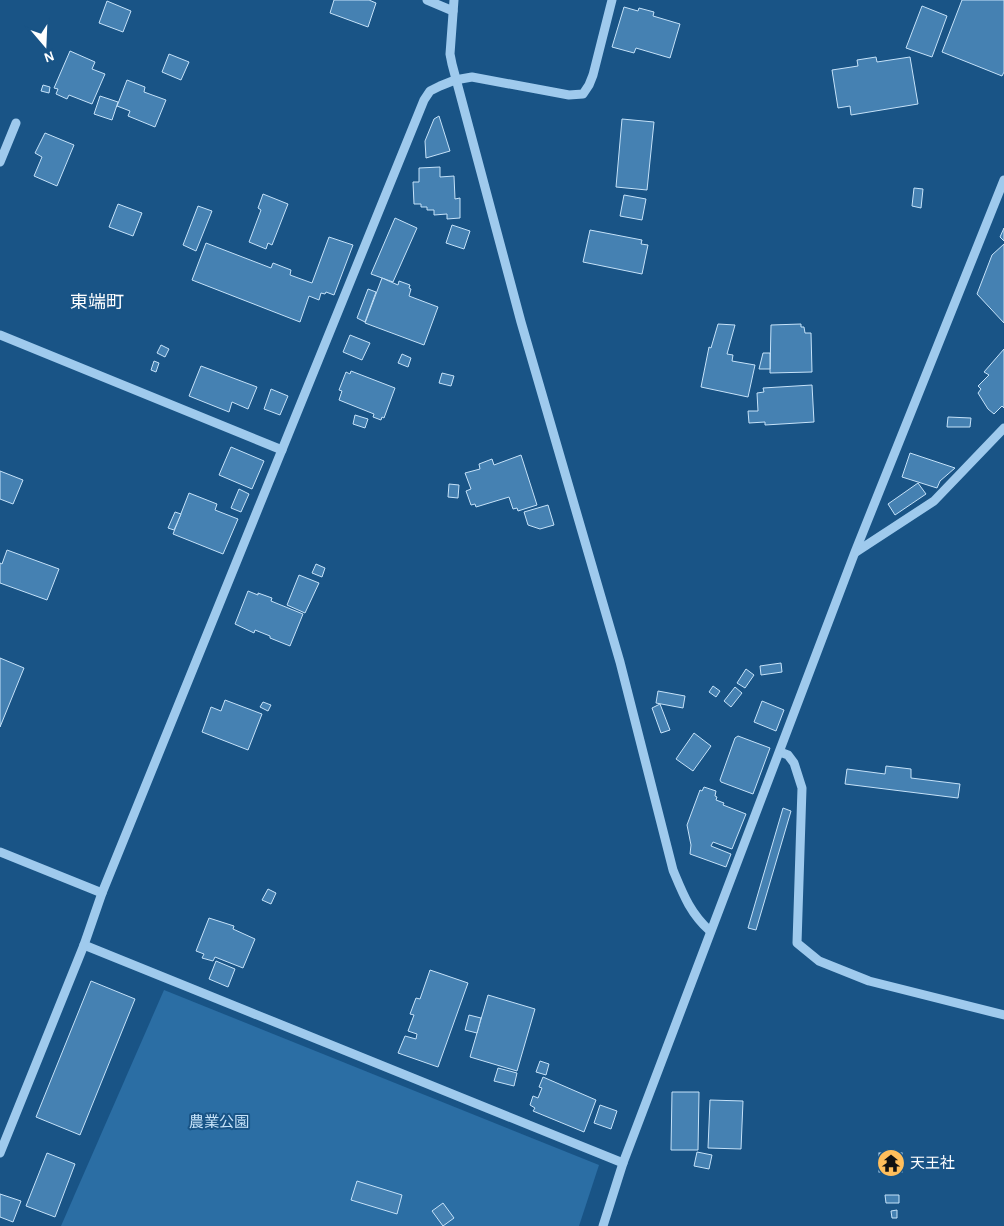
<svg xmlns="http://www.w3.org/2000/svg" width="1004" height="1226" font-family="'Alegreya Sans','Noto Sans JP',sans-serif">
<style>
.green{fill:#2b6ea4}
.building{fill:#4581b2;stroke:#c5e2f9}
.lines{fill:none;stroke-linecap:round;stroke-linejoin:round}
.minor{stroke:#9fcaed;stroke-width:9}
.labels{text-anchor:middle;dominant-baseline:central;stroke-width:4;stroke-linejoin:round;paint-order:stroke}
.park-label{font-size:15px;fill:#c5e2f9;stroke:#195486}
.poi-label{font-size:15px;fill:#fff;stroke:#195486;text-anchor:start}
.quarter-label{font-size:18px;fill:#fff;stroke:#195486}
</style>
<rect width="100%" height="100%" fill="#195486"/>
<!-- green -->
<path class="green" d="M164,990l435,175 -20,61h-518z"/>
<!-- building -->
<g class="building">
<path d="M334,0h35l7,3 -8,24 -38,-14z"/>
<path d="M962,0h42v72l-2,4 -60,-24z"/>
<path d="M107,1l24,10 -8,21 -24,-9z"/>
<path d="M922,6l25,10 -15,41 -26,-9z"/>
<path d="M624,7l14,4 1,-3 15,4 -1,4 27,8 -10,34 -34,-10 -2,5 -22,-6z"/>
<path d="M70,51l25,11 -3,7 13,5 -13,30 -23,-9 -2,4 -11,-5 2,-5 -4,-1z"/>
<path d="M169,54l20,8 -8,18 -19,-8z"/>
<path d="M876,57l1,5 33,-5 8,47 -67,11 -1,-9 -12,2 -6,-38 26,-4 -1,-6z"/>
<path d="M127,80l18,7 -1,5 22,8 -11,27 -27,-11 2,-5 -13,-5z"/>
<path d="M43,85l7,2 -1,6 -8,-2z"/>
<path d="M100,96l18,6 -6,18 -18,-6z"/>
<path d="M439,116l11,35 -24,7 -1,-17 9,-22z"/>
<path d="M622,119l32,3 -7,68 -31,-3z"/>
<path d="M45,133l29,12 -17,41 -23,-10 8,-19 -7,-4z"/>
<path d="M440,167v10l14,-1 1,23 5,-1v20l-13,1v-5l-13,1v-5h-7v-3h-6v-3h-7l-1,-22h6v-14z"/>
<path d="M914,188l9,1 -2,19 -9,-2z"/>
<path d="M263,194l25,10 -16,41 -4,-2 -2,6 -17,-7 12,-32 -3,-2z"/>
<path d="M624,195l22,4 -4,21 -22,-4z"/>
<path d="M118,204l24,9 -9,23 -24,-9z"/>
<path d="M198,206l14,5 -16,40 -13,-6z"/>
<path d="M395,218l22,10 -24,54 -22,-8z"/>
<path d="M452,225l18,6 -6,18 -18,-6z"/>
<path d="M1004,228v13l-4,-4z"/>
<path d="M590,230l52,10 -1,4 7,1 -6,29 -59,-12z"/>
<path d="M329,237l24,8 -19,50 -8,-3 -1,2 -4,-1 -2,7 -10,-4 -9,26 -108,-42 14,-37 65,25 2,-5 18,7 -1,5 22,8z"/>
<path d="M1004,244v79l-27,-29 15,-39z"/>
<path d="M382,278l16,7 1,-4 11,4 -1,3 2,1 -2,7 29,11 -14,38 -59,-22z"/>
<path d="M368,289l8,3 -11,30 -8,-4z"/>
<path d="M718,324l17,1 -8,29 6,1 -1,6 23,4 -7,32 -47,-10 8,-40 2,1z"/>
<path d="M801,324v3h3l1,6h6l1,39 -42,1 1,-48z"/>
<path d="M350,335l20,8 -8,17 -19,-8z"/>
<path d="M161,345l8,4 -4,8 -8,-4z"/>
<path d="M1004,349v59l-2,-2 -8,8 -6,-5 -10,-16 3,-4 -3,-3 11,-11 -5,-3z"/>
<path d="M763,353h7v16h-11z"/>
<path d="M402,354l9,4 -3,9 -10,-4z"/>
<path d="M154,361l5,2 -3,9 -5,-2z"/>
<path d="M201,366l56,21 -9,22 -16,-7 -3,10 -40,-16z"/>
<path d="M351,371l44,17 -11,30 -2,-1 -1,3 -8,-3 1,-3 -35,-14 3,-9 -3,-1 7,-18 4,2z"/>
<path d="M442,373l12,3 -3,10 -12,-3z"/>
<path d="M812,385l2,37 -49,3v-3l-16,1 -1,-12h10l-1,-18 7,-1 -1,-4z"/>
<path d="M271,389l17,7 -8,19 -16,-6z"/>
<path d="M355,415l13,4 -3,9 -12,-4z"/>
<path d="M948,417l23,1 -1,9h-23z"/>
<path d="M231,447l33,14 -12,28 -33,-14z"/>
<path d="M910,453l45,15 -15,13 -3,7 -35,-11z"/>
<path d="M521,455l16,50 -19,6 -1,-3 -4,1 -4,-12 -33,10 -1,-3 -4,1 -5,-14 5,-2 -6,-16 15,-4 -1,-5 13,-5 2,6z"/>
<path d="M0,471l23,9 -10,24 -13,-5z"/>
<path d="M918,483l8,11 -31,21 -7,-11z"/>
<path d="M449,484l10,1 -1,13 -10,-1z"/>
<path d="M239,489l10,5 -8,18 -10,-4z"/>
<path d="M189,493l28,11 -2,6 23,9 -15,35 -50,-20z"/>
<path d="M548,505l6,20 -14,4 -12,-4 -4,-13z"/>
<path d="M175,512l6,2 -7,16 -6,-2z"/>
<path d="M7,550l52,19 -12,31 -47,-17v-20l2,1z"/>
<path d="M316,564l9,4 -3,9 -10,-4z"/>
<path d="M299,575l20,8 -14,30 -18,-8z"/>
<path d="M248,591l10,4v-2l14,5 -1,3 32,13 -13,32 -20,-8v-2l-15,-6 -1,3 -19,-9z"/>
<path d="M0,658l24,10 -24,59z"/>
<path d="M781,663l1,9 -21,3 -1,-9z"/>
<path d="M746,669l8,6 -9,13 -8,-5z"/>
<path d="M713,686l7,5 -4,6 -7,-5z"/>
<path d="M735,687l7,6 -11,14 -7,-6z"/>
<path d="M658,691l27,5 -2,12 -27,-5z"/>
<path d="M225,700l37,14 -14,36 -46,-18 9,-25 10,4z"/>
<path d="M762,701l22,9 -8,21 -22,-9z"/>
<path d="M263,702l8,3 -3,6 -8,-4z"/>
<path d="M660,704l10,26 -9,3 -9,-25z"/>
<path d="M694,733l17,13 -18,25 -17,-12z"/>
<path d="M738,736l32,12 -17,46 -32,-12 -1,-2 15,-42z"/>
<path d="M886,766l25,3v9l49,6 -2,14 -113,-14 2,-15 38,5z"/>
<path d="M704,787l12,4 -1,5 2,1 -1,3 8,3 -1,2 23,9 -14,35 -19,-7 -2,4 20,8 -5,13 -36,-13 1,-9 -4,-20 13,-35 2,1z"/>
<path d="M783,808l8,3 -35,119 -8,-2z"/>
<path d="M268,889l8,4 -5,11 -9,-4z"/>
<path d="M209,918l25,8 -1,3 22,10 -12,29 -28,-11 -2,4 -11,-3 2,-4 -8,-3z"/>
<path d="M216,961l19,8 -7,18 -19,-8z"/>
<path d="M430,970l38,13 -30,84 -40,-14 7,-17 11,3 1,-5 -9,-3 6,-16 -4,-1 6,-16 4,1z"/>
<path d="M91,981l44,18 -55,136 -44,-18z"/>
<path d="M488,995l47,14 -18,62 -47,-14z"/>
<path d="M469,1015l12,3 -4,15 -12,-3z"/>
<path d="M540,1061l9,3 -3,11 -10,-3z"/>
<path d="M498,1068l19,5 -3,13 -20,-5z"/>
<path d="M543,1077l53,23 -12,32 -51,-21 2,-3 -5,-3 3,-9 5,2 4,-10 -3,-1z"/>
<path d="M672,1092h27l-1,58h-27z"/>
<path d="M710,1100l33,1 -2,48 -33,-1z"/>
<path d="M600,1105l17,6 -6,18 -17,-6z"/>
<path d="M697,1152l15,3 -3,14 -15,-3z"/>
<path d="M47,1153l28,11 -20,53 -29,-11z"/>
<rect x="879" y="1153" width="23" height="19"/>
<path d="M357,1181l45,14 -5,19 -46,-14z"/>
<path d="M0,1194l21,7 -8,21 -13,-5z"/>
<path d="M885,1195h14v8h-13z"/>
<path d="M443,1203l11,15 -11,8 -11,-15z"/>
<path d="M897,1210v8h-5l-1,-7z"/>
</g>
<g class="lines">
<!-- minor -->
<g class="minor">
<path d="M427,0l26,11"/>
<path d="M454,0l-4,54 2,10 69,258 99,340 53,208c10,24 17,43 37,61"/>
<path d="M0,162l16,-39"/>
<path d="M0,335l282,115"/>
<path d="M856,552l78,-51 70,-73"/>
<path d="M780,752l8,3 6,8 8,25 -5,155 22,18 50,20 135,34"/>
<path d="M0,852l102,41"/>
<path d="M84,945l539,218"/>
<path d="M0,1153l84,-208 18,-52 322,-793 6,-9 10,-5 15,-6 17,-3 97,18 14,-1 6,-9 4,-10 19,-75"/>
<path d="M603,1226l20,-63 232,-611 149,-372"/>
</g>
</g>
<!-- icons -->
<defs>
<g id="temple-disc" transform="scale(1.4375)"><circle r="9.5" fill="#ffbe5b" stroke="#195486"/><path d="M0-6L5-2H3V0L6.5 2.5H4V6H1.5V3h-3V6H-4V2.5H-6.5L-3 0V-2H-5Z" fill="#111"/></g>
</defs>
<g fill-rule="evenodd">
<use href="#temple-disc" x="891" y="1163"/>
</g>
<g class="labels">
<!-- park labels -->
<g class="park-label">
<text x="219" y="1122">農業公園</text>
</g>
<!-- poi labels -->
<g class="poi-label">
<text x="910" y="1163">天王社</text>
</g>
<!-- quarter labels -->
<g class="quarter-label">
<text x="97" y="303">東端町</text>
</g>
</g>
<!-- north arrow -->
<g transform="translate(45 45) rotate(161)" stroke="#195486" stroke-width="4" paint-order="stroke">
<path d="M0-4L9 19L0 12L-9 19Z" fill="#ffffff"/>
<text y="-8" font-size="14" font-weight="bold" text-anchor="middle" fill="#ffffff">N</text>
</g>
</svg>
